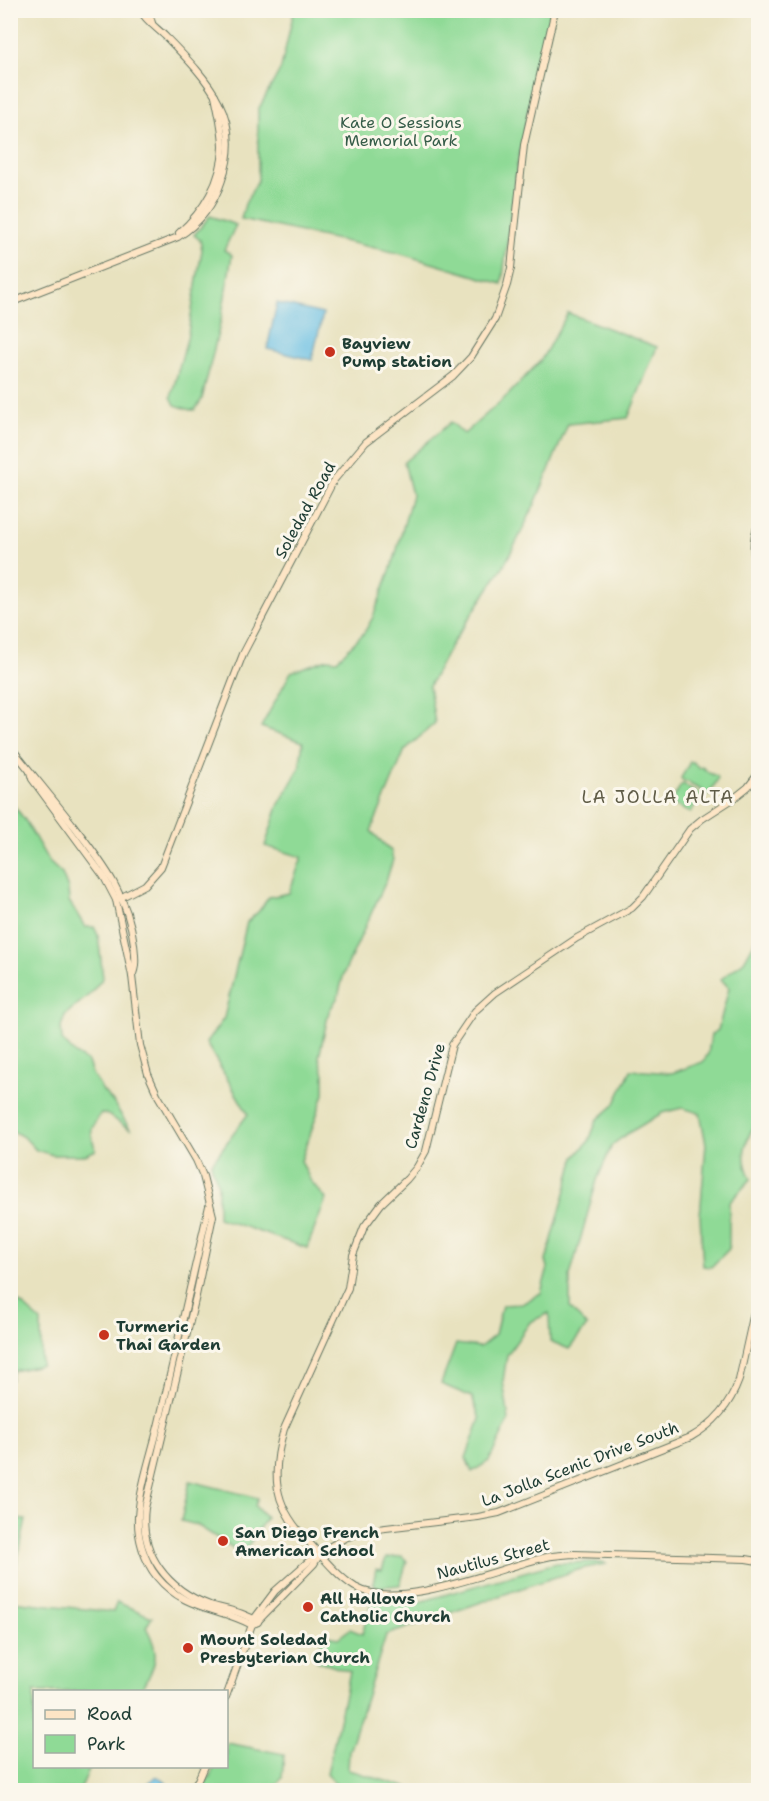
<svg xmlns="http://www.w3.org/2000/svg" width="769" height="1801" font-family="'Shantell Sans',sans-serif">
<style>
.green{fill:#8fda96;stroke:#578c65;stroke-width:1.5}
.water{fill:#66bee3;stroke:#427e8c;stroke-width:1.5}
.lines{fill:none;stroke-linecap:round;stroke-linejoin:round}
.secondary-casing{stroke:#657765;stroke-width:8}
.secondary{stroke:#fde5c5;stroke-width:6}
.poi-dot{fill:#c8321e;stroke:#fbf7ec;stroke-width:2}
.labels{text-anchor:middle;dominant-baseline:central;stroke-width:6;stroke-linejoin:round;paint-order:stroke}
.park-label{font-size:16px;fill:#355c48;stroke:#fbf7ec}
.poi-label{font-size:16px;font-weight:bold;fill:#1f3d34;stroke:#fbf7ec;text-anchor:start}
.street-label{font-size:16px;fill:#1f3d34;stroke:#fbf7ec}
.neighbourhood-label{font-size:18px;letter-spacing:1.5px;fill:#5f5c47;stroke:#fbf7ec}
</style>
<rect width="100%" height="100%" fill="#fbf7ec"/>
<filter id="ink" filterUnits="userSpaceOnUse"><feTurbulence type="fractalNoise" baseFrequency=".0167" numOctaves="2"/><feDisplacementMap in="SourceGraphic" scale="12" xChannelSelector="R" yChannelSelector="G"/><feConvolveMatrix kernelMatrix="1 2 1 2 8 2 1 2 1" color-interpolation-filters="sRGB"/></filter>
<filter id="wash" filterUnits="userSpaceOnUse"><feTurbulence type="fractalNoise" baseFrequency=".008" numOctaves="4" result="noise"/><feDisplacementMap in="SourceGraphic" scale="24" xChannelSelector="R" yChannelSelector="G"/><feGaussianBlur stdDeviation="1.35" result="paint"/><feColorMatrix in="noise" values="0 0 0 0 0 0 0 0 0 0 0 0 0 0 0 0 0 1.4 0 .05"/><feComposite in="paint" operator="in"/></filter>
<g filter="url(#wash)">
<rect width="100%" height="100%" fill="#e8e2bf"/>
<!-- green -->
<g class="green">
<path d="M294,11h259l-25,100 -11,55 -15,118 -104,-31 -157,-34 4,-15 13,-24v-70l23,-42z"/>
<path d="M210,216l26,9 -12,25 8,5 -11,65 -19,79 -7,11h-5l-15,-5 -4,-8 16,-58 15,-89 -2,-10 -6,-5z"/>
<path d="M568,313l89,34 -29,71 -60,6 -33,80 -18,37 -14,26 -53,80 -21,39 6,37 -30,27 -34,81 20,20 2,9 -7,21 -42,92 -6,24 -9,14 -10,46 5,17v20l-23,67 9,19 16,19 -19,49 -89,-30v-33l-7,-21 37,-50 -42,-71 18,-25 23,-96 12,-11 10,-14 20,-4 13,-36 -37,-11 13,-40 21,-37 4,-27 -42,-15 30,-55 36,-13 10,1 27,-27 9,-16 22,-60 17,-62 -8,-33 47,-40 13,12 45,-40 32,-34z"/>
<path d="M690,762h3l6,6 3,-1 7,6 8,3 1,3 -9,15h-3l-6,-5 -9,-4 -1,-2 -8,-3 -1,-2z"/>
<path d="M684,784l7,6 8,3 1,3 -9,16h-3l-16,-8v-3l9,-16z"/>
<path d="M11,802l14,18 24,42 13,12 6,15 1,12 16,26h9l4,8 5,43 -13,16 -25,21 -4,12 1,13 13,14 13,8 4,12 11,17 10,11 17,27c-11,-4 -17,-15 -29,-16 -11,15 -12,20 -5,37l-11,5h-32l-17,-5 -11,-12 -14,-8z"/>
<path d="M758,936v183c-13,21 -19,36 -7,60l-22,24v46l-18,18 -8,-1 -3,-50 6,-72 -6,-31 -18,-5 -20,5 -35,21 -15,11 -15,35 -27,96v32l17,18 -18,23 -19,-8 -1,-28 -19,9 -23,33 -4,26 6,39 -20,41 -17,11 -6,-14 14,-39 -8,-22 -31,-13 15,-40 24,3 15,-12 7,-30 20,-1 19,-11 7,-26 -2,-6 29,-104 14,-16 8,-21 17,-15 17,-35 41,3 31,-11 5,-8 3,-19 7,-5 11,-42 -8,-9 23,-18z"/>
<path d="M11,1299l9,4 21,18v44l-28,6 -2,10z"/>
<path d="M190,1481l68,17 -3,8 11,12 -22,34 -3,1 -44,-28 -16,-4z"/>
<path d="M11,1519l15,1 -15,70 -1,-71z"/>
<path d="M402,1556l5,5 -7,24 -22,2 -5,-3 3,-15 6,1 4,-12z"/>
<path d="M602,1562l4,2 -26,5 -49,16 -145,50 -37,117 -1,18 68,20h-76l-13,-17 23,-101 -33,-11 6,-26 15,3 12,-9 12,5 10,-33 15,2 36,-2 133,-38z"/>
<path d="M11,1601l102,11 4,-10 35,15 -6,10c16,29 9,38 -5,64l-107,1v74l56,1 -10,23h-69z"/>
<path d="M227,1743l57,11 -2,24 -10,12h-72l11,-15 3,-8 12,-1z"/>
</g>
<!-- water -->
<g class="water">
<path d="M277,303l46,11 -11,46 -45,-11z"/>
<path d="M154,1778c9,-1 15,4 14,12h-21v-5z"/>
</g>
</g>
<g filter="url(#ink)">
<g class="lines">
<!-- secondary casing -->
<g class="secondary-casing">
<g id="secondary">
<path d="M148,10l4,13"/>
<path d="M179,233c25,-22 43,-52 44,-86 0,-18 -5,-35 -8,-52"/>
<path d="M10,303l168,-66c22,-14 36,-32 44,-57 23,-64 -15,-101 -57,-144 -8,-8 -19,-15 -25,-26"/>
<path d="M758,525c-7,16 -5,33 0,50"/>
<path d="M10,746c21,27 43,53 64,80 29,38 54,69 60,118 1,11 3,22 -2,32"/>
<path d="M30,772l2,7 72,98 12,23 16,76 8,69 8,29 9,20 39,66 7,16 10,40 -17,80 -51,212c-6,46 23,82 65,97 17,5 34,7 48,17"/>
<path d="M758,774l-10,13 -15,12 -31,20 -12,10 -47,68 -11,11 -55,30 -82,55 -20,18 -23,34 -26,106 -9,16 -10,12 -26,25 -17,23 -11,28 -5,33 -64,141c-13,45 -11,76 22,110 15,16 30,36 49,48 44,25 144,-20 192,-30 9,-2 18,-2 27,-3l172,5 12,2"/>
<path d="M116,900l29,-15 16,-18 82,-213 91,-174 32,-38 87,-66 18,-19 24,-38 12,-34 4,-17 13,-123 31,-135"/>
<path d="M209,1206c-16,69 -32,139 -48,208 -7,33 -21,70 -23,103 -1,20 6,44 19,60 27,33 61,30 95,48"/>
<path d="M256,1623l58,-59 6,-10"/>
<path d="M226,1697l28,-78 21,-28 35,-31 17,-12 18,-10 24,-8 109,-13 21,-4 192,-76c23,-13 39,-32 48,-57l19,-86"/>
<path d="M190,1790l8,-10 6,-14"/>
</g>
</g>
<!-- secondary -->
<use href="#secondary" class="secondary"/>
</g>
</g>
<!-- markers -->
<g class="poi-dot">
<circle cx="330" cy="352" r="6"/>
<circle cx="104" cy="1335" r="6"/>
<circle cx="223" cy="1541" r="6"/>
<circle cx="308" cy="1607" r="6"/>
<circle cx="188" cy="1648" r="6"/>
</g>
<g class="labels">
<!-- park labels -->
<g class="park-label">
<text x="401" y="122">Kate O Sessions<tspan x="401" dy="18">Memorial Park</tspan></text>
</g>
<!-- poi labels -->
<g class="poi-label">
<text x="342" y="343">Bayview<tspan x="342" dy="18">Pump station</tspan></text>
<text x="116" y="1326">Turmeric<tspan x="116" dy="18">Thai Garden</tspan></text>
<text x="235" y="1532">San Diego French<tspan x="235" dy="18">American School</tspan></text>
<text x="320" y="1598">All Hallows<tspan x="320" dy="18">Catholic Church</tspan></text>
<text x="200" y="1639">Mount Soledad<tspan x="200" dy="18">Presbyterian Church</tspan></text>
</g>
<!-- street labels -->
<g class="street-label">
<text transform="translate(305 510) rotate(-61)">Soledad Road</text>
<text transform="translate(425 1096) rotate(-74)">Cardeno Drive</text>
<text transform="translate(580 1464) rotate(-21)">La Jolla Scenic Drive South</text>
<text transform="translate(493 1559) rotate(-15)">Nautilus Street</text>
</g>
<!-- neighbourhood labels -->
<g class="neighbourhood-label">
<text x="658" y="797">LA JOLLA ALTA</text>
</g>
</g>
<!-- margin -->
<rect width="769" height="1801" fill="none" stroke="#fbf7ec" stroke-width="36"/>
<!-- legend -->
<rect x="33" y="1690" width="195" height="78" fill="#fbf7ec" stroke="#a3ada2" stroke-width="1.5"/>
<rect x="45" y="1710" width="30" height="9" fill="#fde5c5" stroke="#a3ada2" stroke-width="1.5"/>
<text x="87" y="1720" font-size="18" fill="#1f3d34">Road</text>
<rect x="45" y="1735" width="30" height="18" fill="#8fda96" stroke="#a3ada2" stroke-width="1.5"/>
<text x="87" y="1750" font-size="18" fill="#1f3d34">Park</text>
</svg>
